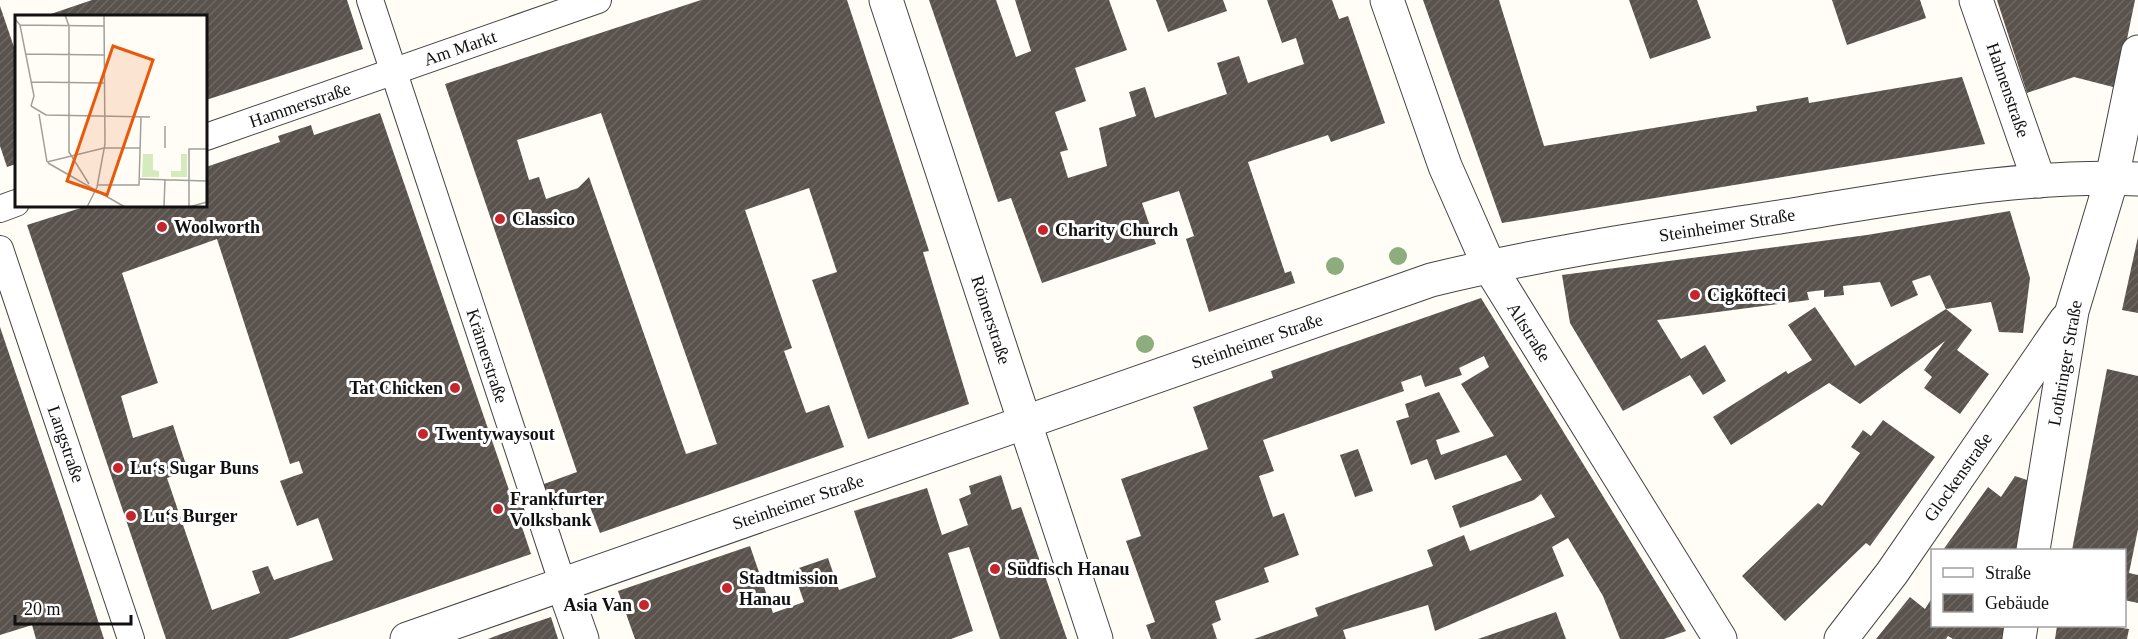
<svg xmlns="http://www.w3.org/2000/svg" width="2138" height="639" font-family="'Times New Roman',serif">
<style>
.building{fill:url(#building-hatch);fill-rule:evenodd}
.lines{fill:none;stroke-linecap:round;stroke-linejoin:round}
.pedestrian-casing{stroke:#444;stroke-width:28}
.minor-casing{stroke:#444;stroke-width:35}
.pedestrian{stroke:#fff;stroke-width:26}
.minor{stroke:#fff;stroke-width:33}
.tree{fill:#8dad7f}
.poi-dot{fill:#c4262e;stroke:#fff;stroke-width:2}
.labels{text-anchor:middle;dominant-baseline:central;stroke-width:6;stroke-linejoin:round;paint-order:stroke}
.street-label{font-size:18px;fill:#111;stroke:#fff}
.poi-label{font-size:18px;font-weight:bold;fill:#111;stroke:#fff;text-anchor:start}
.inset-road{fill:none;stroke:#a09f9a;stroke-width:1.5}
.view{fill:#e8590c;fill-opacity:0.15;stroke:#e8590c;stroke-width:3}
.inset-edge{fill:none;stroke:#111;stroke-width:3}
</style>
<defs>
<pattern id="building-hatch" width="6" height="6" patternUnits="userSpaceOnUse" patternTransform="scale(1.5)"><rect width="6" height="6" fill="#5a524d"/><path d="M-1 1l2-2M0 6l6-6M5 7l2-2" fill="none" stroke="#6d6662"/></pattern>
</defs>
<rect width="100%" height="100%" fill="#fffdf5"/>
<!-- building -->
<g class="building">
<path d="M92,0h255l16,49 -157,51v-84h-161z"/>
<path d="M701,0h146l82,251 -6,1 46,152 -101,35 -56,-159 25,-8 -28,-84 -64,22 47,138 -8,3 22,62 23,-8 15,42 -244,86 -16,-42 -66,24 13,39 -243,85h-122l-139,-414 60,-19h119v-39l74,-25 -2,-6 33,-11 3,10 66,-22 131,383 66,-24 -132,-388zM601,113l116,331 -31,10 -97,-277 -11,11 -32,11 -7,-22 -10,3 -12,-40zM217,239l73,225 9,-3 4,12 -23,8 17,45 21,-8 15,42 -59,20 -6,-14 -16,5 8,22 -48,17 -45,-132 21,-7 -15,-46 -40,13 -12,-42 37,-13 -36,-110z"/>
<path d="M929,0h67l20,57 15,-6 -16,-51h94l18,50 -52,18 11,33 -31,11 13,38 -8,2 8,26 39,-12 -8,-38 37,-12 -7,-24 16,-5 10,31 72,-24 -10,-31 22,-7 9,27 56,-19 -8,-26 -14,5 -15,-43h65l7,19 9,-3 37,107 -54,19 -3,-7 -80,27 37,111 6,-2 4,12 -86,29 -23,-73 8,-3 -15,-45 -37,12 14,41 -114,39 -31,-85 -13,4z"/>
<path d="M1156,0h67l4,11 -59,21z"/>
<path d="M1423,0h76l45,146 213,-35 -1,-5 52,-9 1,6 153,-26 23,67 -483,79z"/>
<path d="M1629,0h68l14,38 -61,21z"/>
<path d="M1832,0h88l6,18 -79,27z"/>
<path d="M1997,0h138l-18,88 -43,-11 -47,16z"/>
<path d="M0,6l16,47v111l-9,3 -7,-21z"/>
<path d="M2010,211l20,67 -7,55 -24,-1 -8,-30 -45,7 -16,-34 -18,6 6,14 -27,12 -11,-25 -37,4 1,9 -20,2v-7l-17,2 2,8 -152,20 24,39 24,-14 21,36 -23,14 -13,-20 -67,36 -53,-88 -8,-48 305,-40z"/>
<path d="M2138,237v76l-16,-3z"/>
<path d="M1481,298l205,333 -22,8h-44l-17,-43 -35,-58 -16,9 12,29 -129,55 -7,-26 -85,25 3,9h-92l64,-23 -3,-8 118,-42 -6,-16 37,-15 6,16 85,-34 -14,-23 -7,6 -74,28 -8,-22 70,-26 -16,-25 -71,25 -8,-21 -16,6 -15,-44 13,-4 -4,-13 34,-12 21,40 -24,8 5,15 53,-19 -33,-52 28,-17 -5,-11 -25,12 3,7 -37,12 -4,-12 -20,7 3,9 -141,49 11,31 -15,5 14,41 11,-4 15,42 -35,13 5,14 -54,19 6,19 -9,4 5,15h-66l-5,-14 9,-3 -29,-81 15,-5 -20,-57 87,-30 -15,-42 80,-29 -2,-7z"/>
<path d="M1815,307l40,59 91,-57 26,21 -15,20 32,24 -29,40 -36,-26 8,-11 -8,-7 21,-29 -85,63 -31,-21 -98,62 -18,-28 73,-46 2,3 24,-14 -24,-35z"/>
<path d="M0,327l62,183 42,129h-68l-4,-14 -32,10z"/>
<path d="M2107,369l31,7v153l-9,44 9,2v28l-14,-3v-50h-52z"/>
<path d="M1883,420l52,37 -65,89 -4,-3 -81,78 -43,-45 76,-73 4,3 38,-53 -9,-6 12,-17 8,6z"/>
<path d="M1358,449l15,42 -18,6 -15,-42z"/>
<path d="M1001,475l11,35 9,-3 46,132h-67l-31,-92 -21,6 25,78 -22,8h-316l-17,-48 132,-45 23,67 31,-11 -11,-32 35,-12 11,32 37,-13 -22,-66 73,-23 15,47 26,-10 -9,-26 12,-5 -2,-8z"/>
<path d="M2015,476l15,5 -12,69h-75l45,-63 13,10z"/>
<path d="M1910,597l15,12 7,-11v28h65l8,3 -2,10h-50l-5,-3 -2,3h-70z"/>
<path d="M1556,612l10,27h-88z"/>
<path d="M551,617l7,22h-70l13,-5z"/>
<path d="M2057,626h53l19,3 -2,10h-72z"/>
</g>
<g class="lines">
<!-- pedestrian casing -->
<g class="pedestrian-casing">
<g id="pedestrian">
<path d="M370,0l193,585"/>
<path d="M206,137l392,-137"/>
<path d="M0,209l16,-6"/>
<path d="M0,249l131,390"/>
</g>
</g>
<!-- minor casing -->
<g class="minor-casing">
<g id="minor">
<path d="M886,0l210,639"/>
<path d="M1387,0l58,166 44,100 231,373"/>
<path d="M1976,0l63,181"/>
<path d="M2033,550l39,-239 40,-133 26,-126"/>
<path d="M563,585l19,54"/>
<path d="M407,639l1024,-359c119,-29 240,-46 361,-65 114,-18 230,-41 346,-36"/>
<path d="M1841,639l51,-66 174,-253"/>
<path d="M2019,639l2,-13"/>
</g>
</g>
<!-- pedestrian -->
<use href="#pedestrian" class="pedestrian"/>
<!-- minor -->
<use href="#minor" class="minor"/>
</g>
<!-- trees -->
<g class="tree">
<circle cx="1398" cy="256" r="9"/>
<circle cx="1335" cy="266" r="9"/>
<circle cx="1145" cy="344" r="9"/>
</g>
<!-- markers -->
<g class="poi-dot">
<circle cx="500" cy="219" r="6"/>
<circle cx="162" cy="227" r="6"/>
<circle cx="1043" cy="230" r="6"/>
<circle cx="1695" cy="295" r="6"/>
<circle cx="455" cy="388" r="6"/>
<circle cx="423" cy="434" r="6"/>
<circle cx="118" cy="468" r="6"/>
<circle cx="498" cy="509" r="6"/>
<circle cx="131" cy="516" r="6"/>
<circle cx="995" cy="569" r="6"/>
<circle cx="727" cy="588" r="6"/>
<circle cx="644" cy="605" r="6"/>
</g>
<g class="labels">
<!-- street labels -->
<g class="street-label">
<text transform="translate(460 48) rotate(-19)">Am Markt</text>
<text transform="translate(2008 90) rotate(71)">Hahnenstraße</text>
<text transform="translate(300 105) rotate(-19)">Hammerstraße</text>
<text transform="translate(1727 225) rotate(-9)">Steinheimer Straße</text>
<text transform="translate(991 320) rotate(72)">Römerstraße</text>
<text transform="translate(1529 332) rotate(58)">Altstraße</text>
<text transform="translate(1257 341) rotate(-19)">Steinheimer Straße</text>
<text transform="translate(487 356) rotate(72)">Krämerstraße</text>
<text transform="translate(2065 363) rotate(-80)">Lothringer Straße</text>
<text transform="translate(66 444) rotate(71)">Langstraße</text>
<text transform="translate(1958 477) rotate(-55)">Glockenstraße</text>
<text transform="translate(798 502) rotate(-19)">Steinheimer Straße</text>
</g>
<!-- poi labels -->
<g class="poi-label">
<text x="512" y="219">Classico</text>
<text x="174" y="227">Woolworth</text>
<text x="1055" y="230">Charity Church</text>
<text x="1707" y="295">Cigköfteci</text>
<text x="443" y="388" text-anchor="end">Tat Chicken</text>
<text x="435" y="434">Twentywaysout</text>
<text x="130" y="468">Lu‘s Sugar Buns</text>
<text x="510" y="499">Frankfurter<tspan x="510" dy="21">Volksbank</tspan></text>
<text x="143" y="516">Lu‘s Burger</text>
<text x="1007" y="569">Südfisch Hanau</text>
<text x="739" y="578">Stadtmission<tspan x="739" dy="21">Hanau</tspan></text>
<text x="632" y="605" text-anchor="end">Asia Van</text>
</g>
</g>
<!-- overview -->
<g transform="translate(15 15)">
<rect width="192" height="192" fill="#fffdf5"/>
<path d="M128,139h10v16l6,1v6h-17zM166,139h6v23h-16v-6h10z" fill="#d5ebbd"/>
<path class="inset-road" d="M50,0l4,11v126l20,32M0,4l5,6 14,71 -3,10M5,10l84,1M11,39l78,1M16,67l73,1M16,91l15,9 104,2M24,99l8,48M150,111v22M32,147l57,-14h36M33,148l77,44M125,164l67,2M83,170h41l2,-68M72,192l10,-20 8,-43 -1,-129M149,192l1,-28M174,192v-58h18M174,192l18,-5"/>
<path class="view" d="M98,31l40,14 -46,135 -40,-14z"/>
<rect width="192" height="192" class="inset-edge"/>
</g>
<!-- legend -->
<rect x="1931" y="549" width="195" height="78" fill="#ffffff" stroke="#a0a0a0" stroke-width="1.5"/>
<rect x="1943" y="568" width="30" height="9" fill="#ffffff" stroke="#a0a0a0" stroke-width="1.5"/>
<text x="1985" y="579" font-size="18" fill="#111111">Straße</text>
<rect x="1943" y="594" width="30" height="18" fill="url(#building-hatch)" stroke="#a0a0a0" stroke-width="1.5"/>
<text x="1985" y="609" font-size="18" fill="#111111">Gebäude</text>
<!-- scale -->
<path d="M15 615v9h116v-9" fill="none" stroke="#111111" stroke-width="3"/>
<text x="24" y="615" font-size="18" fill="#111111" stroke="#ffffff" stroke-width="4.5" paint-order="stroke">20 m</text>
</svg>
